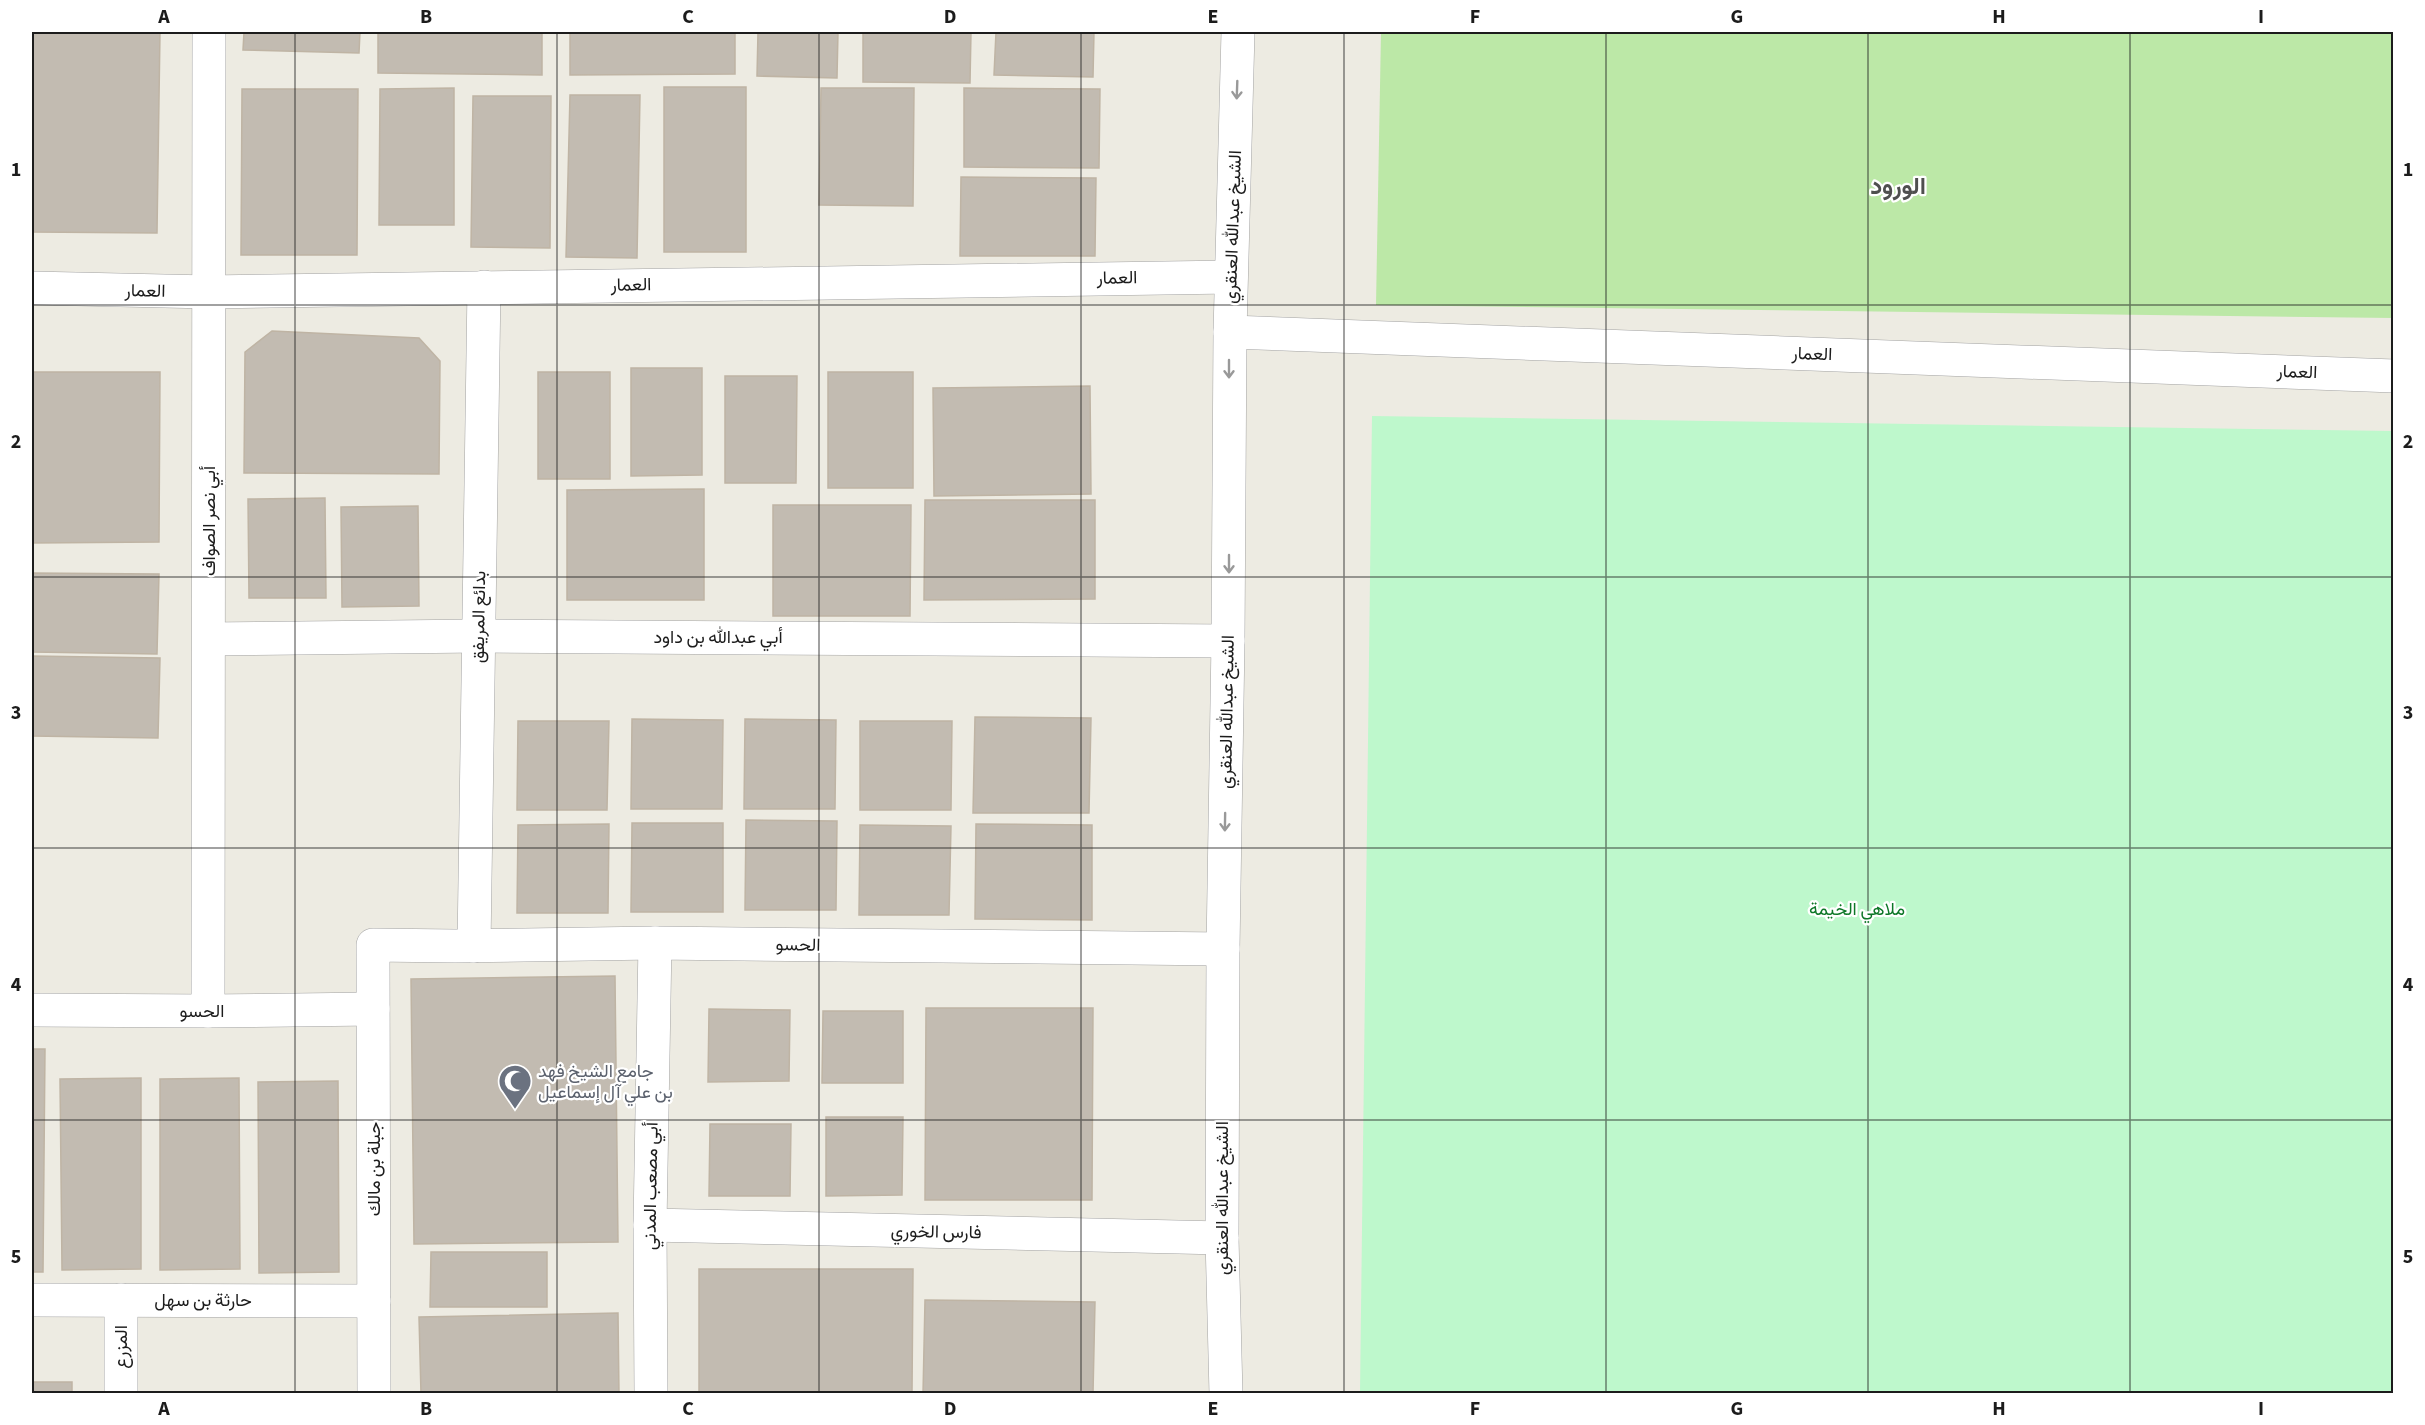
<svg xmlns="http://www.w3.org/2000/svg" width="2425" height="1425" font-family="'Source Sans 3',Vazirmatn,sans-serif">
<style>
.grass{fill:#bce8a7}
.park{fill:#bef8cc}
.building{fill:#c2bbb1;stroke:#bfb4a4;stroke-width:1.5}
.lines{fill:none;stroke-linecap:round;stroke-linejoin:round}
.minor-casing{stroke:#a3a3a3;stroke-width:34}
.minor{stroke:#fff;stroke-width:33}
.oneway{stroke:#999}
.grid{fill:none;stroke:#1c1c1c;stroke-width:1.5;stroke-opacity:0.55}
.labels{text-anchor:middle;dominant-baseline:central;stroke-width:4.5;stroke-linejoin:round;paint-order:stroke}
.street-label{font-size:18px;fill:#1c1c1c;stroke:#fff}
.park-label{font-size:18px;fill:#0d7727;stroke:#fff}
.worship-label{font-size:18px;fill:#5b616d;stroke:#fff;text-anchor:start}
.district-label{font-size:24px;font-weight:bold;fill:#4f4f4f;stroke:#fff}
.neatline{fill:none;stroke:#1c1c1c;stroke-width:2}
.grid-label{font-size:20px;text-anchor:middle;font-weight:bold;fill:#1c1c1c}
</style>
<rect width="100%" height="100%" fill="#edebe2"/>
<!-- grass -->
<path class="grass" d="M1381,32h1012v286l-1017,-13z"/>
<!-- park -->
<path class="park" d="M1372,416l1021,15v962h-1033z"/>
<!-- building -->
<g class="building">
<path d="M32,32h128l-3,201 -125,-1z"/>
<path d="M244,32h116l-1,21 -116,-3z"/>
<path d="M378,32h164v43l-164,-2z"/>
<path d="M570,32h165v42l-165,1z"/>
<path d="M758,32h80l-1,46 -80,-2z"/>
<path d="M863,32h108l-1,51 -107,-1z"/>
<path d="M996,32h98l-1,45 -99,-2z"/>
<rect x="664" y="87" width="82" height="165"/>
<path d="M454,88v137h-75l1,-136z"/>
<path d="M821,88h93l-1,118 -94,-1z"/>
<path d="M964,88l136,1 -1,79 -135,-1z"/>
<path d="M242,89h116l-1,166h-116z"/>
<path d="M570,95h70l-3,163 -71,-1z"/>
<path d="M473,96h78l-1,152 -79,-1z"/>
<path d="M961,177l135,1 -1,78h-135z"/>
<path d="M272,331l147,7 21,23 -1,113 -195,-1 1,-121z"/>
<path d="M631,368h71v107l-71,1z"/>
<path d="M32,372h128l-1,170 -127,1z"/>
<rect x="538" y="372" width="72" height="107"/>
<rect x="828" y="372" width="85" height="116"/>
<path d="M725,376h72l-1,107h-71z"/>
<path d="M1090,386l1,108 -157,2 -1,-108z"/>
<path d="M704,489v111h-137v-110z"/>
<path d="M325,498l1,100h-77l-1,-99z"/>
<path d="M925,500h170v99l-171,1z"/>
<path d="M773,505h138l-1,111h-137z"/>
<path d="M418,506l1,100 -77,1 -1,-100z"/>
<path d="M32,573l127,1 -2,80 -125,-2z"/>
<path d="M32,656l128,2 -2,80 -126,-2z"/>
<path d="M975,717l116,1 -2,95h-116z"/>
<path d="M632,719l91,1 -1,89h-91z"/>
<path d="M745,719l91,1 -1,89h-91z"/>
<path d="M518,721h91l-2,89h-90z"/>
<path d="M860,721h92l-1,89h-91z"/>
<path d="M746,820l91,1 -1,89h-91z"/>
<path d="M632,823h91v89h-92z"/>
<path d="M609,824l-1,89h-91l1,-88z"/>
<path d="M976,824l116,1v95l-117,-1z"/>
<path d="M860,825l91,1 -2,89h-90z"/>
<path d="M615,976l3,266 -204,2 -3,-265z"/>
<path d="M926,1008h167l-1,192h-167z"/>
<path d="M709,1009l81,1 -1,71 -81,1z"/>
<path d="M823,1011h80v72h-81z"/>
<path d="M32,1049h13l-2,223h-11z"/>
<path d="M141,1078v191l-79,1 -2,-191z"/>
<path d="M239,1078l1,191 -80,1v-191z"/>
<path d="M338,1081l1,191 -80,1 -1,-191z"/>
<path d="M826,1117h77l-1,78 -76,1z"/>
<path d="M710,1124h81l-1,72h-81z"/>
<path d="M431,1252h116v55h-117z"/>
<path d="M699,1269h214l-1,125h-213z"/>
<path d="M925,1300l170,2 -2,92h-170z"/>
<path d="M618,1313l1,81h-198l-2,-77z"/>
<rect x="32" y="1382" width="40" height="12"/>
</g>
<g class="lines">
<!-- minor casing -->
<g class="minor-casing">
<g id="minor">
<path d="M32,288l177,4 1022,-15"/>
<path d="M1230,332l1164,44"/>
<path d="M209,639l270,-3 749,5"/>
<path d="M474,946l10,-659"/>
<path d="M32,1010l176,1 165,-2"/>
<path d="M208,1011l1,-979"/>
<path d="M650,1225l572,13"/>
<path d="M32,1300l342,1"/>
<path d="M121,1300v94"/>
<path d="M374,1394l-1,-449 82,1 200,-3 568,6"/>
<path d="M651,1394l-1,-169 5,-282"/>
<path d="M1226,1394l-4,-156 1,-289 5,-308 2,-309 8,-300"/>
</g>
</g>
<!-- minor -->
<use href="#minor" class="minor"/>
</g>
<!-- one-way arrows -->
<defs><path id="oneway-shaft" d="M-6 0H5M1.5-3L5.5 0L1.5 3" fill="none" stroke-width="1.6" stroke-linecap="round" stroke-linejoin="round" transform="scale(1.5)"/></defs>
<g class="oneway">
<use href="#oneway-shaft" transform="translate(1237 90) rotate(92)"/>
<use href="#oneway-shaft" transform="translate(1229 369) rotate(90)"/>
<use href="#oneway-shaft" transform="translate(1229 564) rotate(90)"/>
<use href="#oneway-shaft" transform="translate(1225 822) rotate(91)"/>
</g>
<!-- grid -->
<path class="grid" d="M295,32v1362M557,32v1362M819,32v1362M1081,32v1362M1344,32v1362M1606,32v1362M1868,32v1362M2130,32v1362M32,305h2362M32,577h2362M32,848h2362M32,1120h2362"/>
<!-- icons -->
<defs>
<g id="mosque-pin" transform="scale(1.725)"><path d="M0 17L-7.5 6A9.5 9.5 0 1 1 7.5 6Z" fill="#6b7280" stroke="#fff"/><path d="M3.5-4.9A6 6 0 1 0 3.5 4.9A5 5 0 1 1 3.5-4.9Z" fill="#fff"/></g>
</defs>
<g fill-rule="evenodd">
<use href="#mosque-pin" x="515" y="1081"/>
</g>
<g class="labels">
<!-- street labels -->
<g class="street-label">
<text transform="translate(1233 227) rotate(-88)">الشيخ عبدالله العنقري</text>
<text transform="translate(1117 278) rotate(-1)">العمار</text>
<text transform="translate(631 285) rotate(-1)">العمار</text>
<text transform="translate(145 291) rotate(1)">العمار</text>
<text transform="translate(1812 354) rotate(2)">العمار</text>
<text transform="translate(2297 372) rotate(2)">العمار</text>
<text transform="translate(209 521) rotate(-90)">أبي نصر الصواف</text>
<text transform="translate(479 617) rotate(-89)">بدائع المريفق</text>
<text x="718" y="637">أبي عبدالله بن داود</text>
<text transform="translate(1227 712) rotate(-89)">الشيخ عبدالله العنقري</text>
<text transform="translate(798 945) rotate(1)">الحسو</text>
<text x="202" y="1011">الحسو</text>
<text transform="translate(374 1169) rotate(-90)">جبلة بن مالك</text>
<text transform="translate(651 1186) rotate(-89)">أبي مصعب المدني</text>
<text transform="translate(1222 1198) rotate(-90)">الشيخ عبدالله العنقري</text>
<text transform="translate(936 1232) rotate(1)">فارس الخوري</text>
<text x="203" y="1300">حارثة بن سهل</text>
<text transform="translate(121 1347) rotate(-90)">المزرع</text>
</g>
<!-- park labels -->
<g class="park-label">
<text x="1857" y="909">ملاهي الخيمة</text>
</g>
<!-- worship labels -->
<g class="worship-label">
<text x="538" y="1071">جامع الشيخ فهد<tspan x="538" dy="21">بن علي آل إسماعيل</tspan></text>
</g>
<!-- district labels -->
<g class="district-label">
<text x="1898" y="186">الورود</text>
</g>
</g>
<!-- border -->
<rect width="2425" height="1425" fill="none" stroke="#ffffff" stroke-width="66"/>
<rect x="33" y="33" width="2359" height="1359" class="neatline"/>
<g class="grid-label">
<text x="164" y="23">A</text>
<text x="426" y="23">B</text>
<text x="688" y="23">C</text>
<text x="950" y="23">D</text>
<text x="1213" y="23">E</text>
<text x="1475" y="23">F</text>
<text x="1737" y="23">G</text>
<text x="1999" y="23">H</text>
<text x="2261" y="23">I</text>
<text x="16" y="176">1</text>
<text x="2408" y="176">1</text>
<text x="16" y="448">2</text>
<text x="2408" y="448">2</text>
<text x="16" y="719">3</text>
<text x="2408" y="719">3</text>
<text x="16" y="991">4</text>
<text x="2408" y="991">4</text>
<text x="16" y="1263">5</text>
<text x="2408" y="1263">5</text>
<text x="164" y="1415">A</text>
<text x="426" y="1415">B</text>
<text x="688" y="1415">C</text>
<text x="950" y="1415">D</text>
<text x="1213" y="1415">E</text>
<text x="1475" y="1415">F</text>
<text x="1737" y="1415">G</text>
<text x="1999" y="1415">H</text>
<text x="2261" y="1415">I</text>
</g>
</svg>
